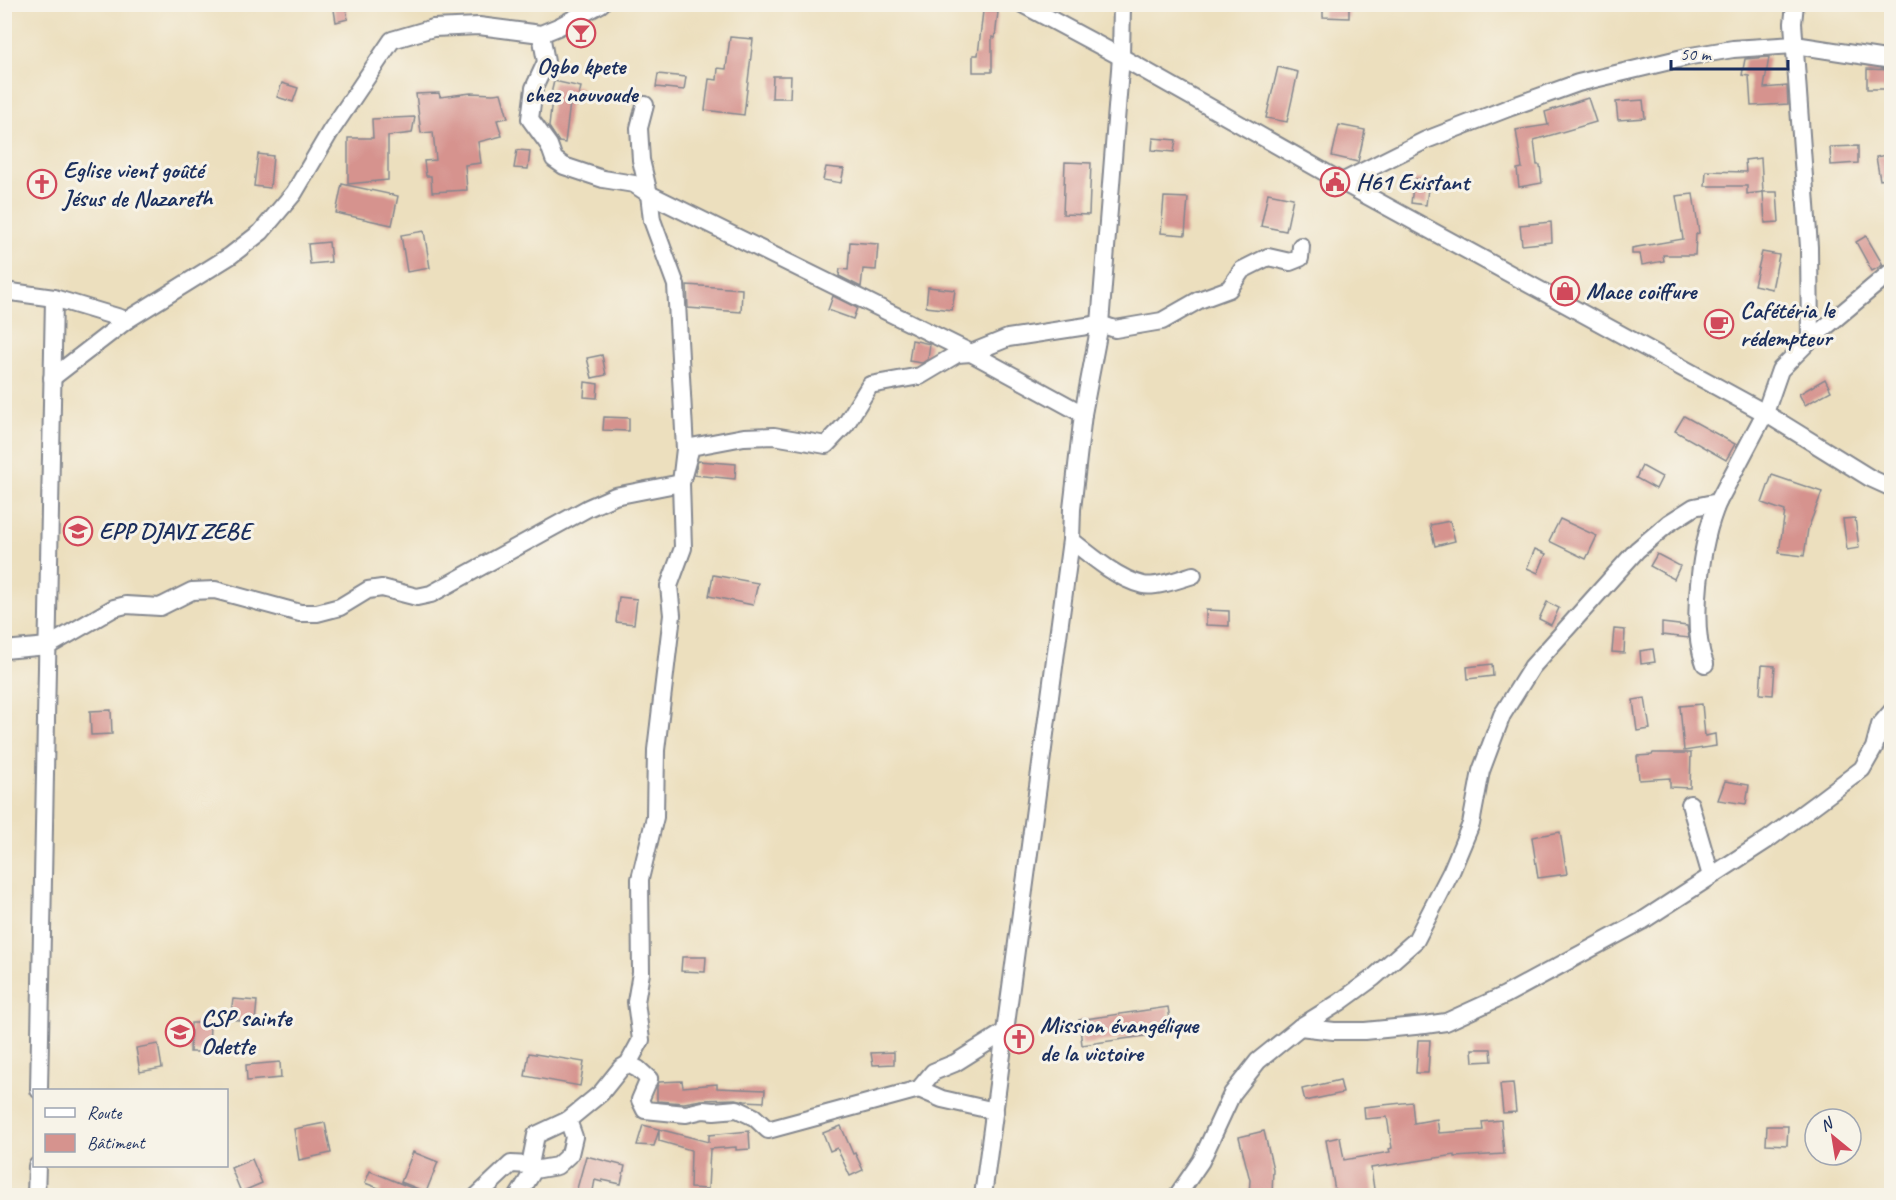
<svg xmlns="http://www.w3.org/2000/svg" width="1896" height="1200" font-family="Caveat,sans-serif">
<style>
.building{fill:#d6938e}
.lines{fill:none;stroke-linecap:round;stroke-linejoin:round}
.street-casing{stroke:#84878e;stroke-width:20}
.street{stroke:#fff;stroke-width:16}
.labels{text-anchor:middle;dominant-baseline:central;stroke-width:6;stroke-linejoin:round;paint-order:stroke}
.poi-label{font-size:24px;font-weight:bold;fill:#1b2f5e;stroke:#f7f3e8;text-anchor:start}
</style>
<rect width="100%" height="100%" fill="#f7f3e8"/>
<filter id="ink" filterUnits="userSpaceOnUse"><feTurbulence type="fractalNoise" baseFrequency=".0167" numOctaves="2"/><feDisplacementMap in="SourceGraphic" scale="12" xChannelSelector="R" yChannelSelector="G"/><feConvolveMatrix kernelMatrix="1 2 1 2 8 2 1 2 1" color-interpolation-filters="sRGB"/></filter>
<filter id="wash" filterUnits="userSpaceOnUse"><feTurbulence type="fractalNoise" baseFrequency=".008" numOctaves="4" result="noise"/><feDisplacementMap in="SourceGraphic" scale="24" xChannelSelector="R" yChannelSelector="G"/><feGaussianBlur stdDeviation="1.35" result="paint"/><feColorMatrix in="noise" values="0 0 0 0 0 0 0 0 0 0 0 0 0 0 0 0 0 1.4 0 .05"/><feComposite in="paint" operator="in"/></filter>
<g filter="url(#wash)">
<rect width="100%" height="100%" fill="#ecdfbe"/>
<g id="blocks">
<!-- building -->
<g class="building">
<path d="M333,4h12l3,15 -12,3z"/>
<path d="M1323,4h26v14l-26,-1z"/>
<path d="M983,11l15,1 -3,26 -3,-1v35h-19v-17h5z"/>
<path d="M730,37l23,2 -9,76 -39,-5 4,-31 8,1 1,-12 8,1z"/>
<path d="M1769,57l-5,31 23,-2 1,18 -37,2 -2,-30 -7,-1 3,-16z"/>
<path d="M1278,67l20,5 -11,50 -21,-4z"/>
<path d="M1867,69l25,1v19h-25z"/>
<path d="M658,74l28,3 -2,13 -28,-3z"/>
<path d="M773,76h18l-1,22h-18z"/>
<path d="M554,81l27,6 -4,17 -7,-1 -5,40 -6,-1 -10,-15 3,-29h-2z"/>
<path d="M282,83l16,5 -5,14 -16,-5z"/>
<path d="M439,93l1,4 31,-4 22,1 8,-1 7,25 -11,2 5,16 -24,6 3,21 -16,2 2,25 -35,2 -1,-16h-5l-2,-15 12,-1 -3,-28 -12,1 -5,-39z"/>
<path d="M1588,98l8,24 -62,18 3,25h3l2,18 -23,4 -2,-18 5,-1 -6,-38 32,-5 -3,-13z"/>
<path d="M1643,100l2,18 -27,2 -2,-18z"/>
<path d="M415,117l-3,16 -24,3v44l-40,4v-46h25l-1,-19z"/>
<path d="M1339,125l26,5 -7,32 -26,-6z"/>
<path d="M1153,138l23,2 -2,12 -22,-2z"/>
<path d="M1858,146v17l-27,2 -1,-18z"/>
<path d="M517,150l13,1 -2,18 -14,-1z"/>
<path d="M258,154l15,2 -3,32 -16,-2z"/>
<path d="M1892,154v24l-12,2 -4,-23z"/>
<path d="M1761,158l2,34 -16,2v-8h-42l1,-15 40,1 -1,-12z"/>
<path d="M1065,162l26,1 -2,52 -26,-1z"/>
<path d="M826,167l18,2 -3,14 -18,-3z"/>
<path d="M1414,179l15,2 -3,24 -15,-2z"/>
<path d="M342,184l56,12 -6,29 -56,-12z"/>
<path d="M1763,192h14l2,30 -14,1z"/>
<path d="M1268,193l25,5 -7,33 -25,-5z"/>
<path d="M1693,194l6,39 -3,1 -1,21h-32l1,6 -22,4 -2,-11h-8v-6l51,-9 -7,-43z"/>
<path d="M1164,197l24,1 -3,37 -24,-2z"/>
<path d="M1551,222l1,20 -30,3 -2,-20z"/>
<path d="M424,231l6,37 -23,4 -6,-37z"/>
<path d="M1866,236l17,29 -11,6 -16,-29z"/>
<path d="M329,242l2,20 -21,2 -2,-20z"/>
<path d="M850,242l28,2 -2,26 -13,-1 -2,18 -22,-11 1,-7 8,1z"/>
<path d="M1762,252l17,3 -7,34 -18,-4z"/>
<path d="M687,285l55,4 -1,23 -53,-4z"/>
<path d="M928,287l27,3 -3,20 -26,-3z"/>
<path d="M833,296l24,12 -4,11 -25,-9z"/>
<path d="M912,340l18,4 -2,15 -6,4 -13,-2z"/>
<path d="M602,355l4,20 -14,3 -5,-20z"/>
<path d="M1825,379l6,12 -26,14 -6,-11z"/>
<path d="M585,382l13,2 -1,14 -13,-1z"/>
<path d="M1684,416l51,28 -9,16 -51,-29z"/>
<path d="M604,417l25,1v13l-26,-1z"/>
<path d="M698,461l38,3 -1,15 -41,-4z"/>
<path d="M1642,466l20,11 -6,12 -20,-11z"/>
<path d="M1772,475l50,17 -14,37 -4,27 -25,-3 6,-42 -23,-8z"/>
<path d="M1855,518l4,30 -12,2 -4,-31z"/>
<path d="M1560,519l37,17 -11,23 -37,-18z"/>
<path d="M1450,521l5,20 -20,5 -5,-21z"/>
<path d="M1535,549l11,5 -8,19 -11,-5z"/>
<path d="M1657,554l23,12 -6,13 -24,-13z"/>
<path d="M713,575l45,8 -5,22 -44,-9z"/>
<path d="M619,597l18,2 -3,25 -18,-2z"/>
<path d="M1547,602l12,6 -8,17 -12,-6z"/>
<path d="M1206,610l23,1v15l-23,-1z"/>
<path d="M1662,623l25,3 2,12 -27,-3z"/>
<path d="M1614,629l11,1 -1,23 -12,-1z"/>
<path d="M1653,649l2,13 -14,2 -1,-13z"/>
<path d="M1492,664l1,12 -25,3 -1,-12z"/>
<path d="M1762,665l13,1 -2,29 -13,-1z"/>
<path d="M1645,698l5,31 -13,2 -4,-31z"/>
<path d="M1702,704l3,32 10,-2 1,12 -32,5 -4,-45z"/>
<path d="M111,710l1,24 -21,1 -1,-24z"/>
<path d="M1653,753h38l-1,35 -20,-1v-9l-31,2 -2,-24 15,-1z"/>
<path d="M1725,781l24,4 -3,19 -28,-4z"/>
<path d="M1560,832l7,42 -29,4 -6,-41z"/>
<path d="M682,957h24l-1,15 -24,-1z"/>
<path d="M233,999l24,2 -2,21 -25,-3z"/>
<path d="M1168,1007l4,25 -90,13 -3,-25z"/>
<path d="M191,1023h19l-1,29h-19z"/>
<path d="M1418,1040h12l-2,33h-12z"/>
<path d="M158,1044l4,24 -22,4 -4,-24z"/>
<path d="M1472,1049h19l1,12 -19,1z"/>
<path d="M894,1052v12l-21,1 -2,-12z"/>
<path d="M529,1053l55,9 -4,24 -55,-10z"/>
<path d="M280,1062l1,16 -34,3 -1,-16z"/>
<path d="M1340,1080l3,13 -38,8 -3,-12z"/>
<path d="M682,1081l1,6 34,-3v4l48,2 -1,12 -19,-1 -9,-2 -35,1 -17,3 -27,-2v-14l2,-5z"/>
<path d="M1513,1083l3,29 -13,1 -3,-29z"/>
<path d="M1412,1102l2,21 23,-4 2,14 44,-3 -1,-8 19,-2 3,34 -49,3v-2l-84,13 4,28h-39l-10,-56 14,-3 4,23 46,-8 -1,-3 3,-1 -5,-31 -22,2 -1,-12z"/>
<path d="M325,1123l6,30 -32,7 -5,-31z"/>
<path d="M643,1125l66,17v-7l40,-4 1,18 -14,1v-3l-26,2 -2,40 -18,-1 1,-38 -32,-9v-11l-5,16 -17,-1z"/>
<path d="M841,1126l12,28 2,-1 8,17 -13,6 -13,-28 -7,3 -7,-18z"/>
<path d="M1767,1126h21l-1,19 -21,-1z"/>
<path d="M1264,1131l9,38 -1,27h-23l1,-16 -11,-43z"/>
<path d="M413,1152l25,10 -12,30 -25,-10z"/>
<path d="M586,1156l39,10 -4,18 -19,-4v2l-7,-2 -3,16h-17z"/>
<path d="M252,1159l10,24 -21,9 -10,-24z"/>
<path d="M370,1171l59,24v1h-51l3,-7 -16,-6z"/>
</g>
</g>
</g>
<g filter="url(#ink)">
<use href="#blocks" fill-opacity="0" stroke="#84878e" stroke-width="1.5"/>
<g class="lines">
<!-- street casing -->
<g class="street-casing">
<g id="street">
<path d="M1022,4l99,53 221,125 423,231 105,65 22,10"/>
<path d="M1795,4l-2,19 16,224 1,93"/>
<path d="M541,34l5,28 -12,26 -4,31 19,26 5,14 10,7 39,13 31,5 15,10 322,159 112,61"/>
<path d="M1342,182l84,-42 85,-33 67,-24 113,-27 42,-7 62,-4 97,15"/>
<path d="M4,291l50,7 73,22 103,-64 31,-24 33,-39 36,-61 62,-92 41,-12 46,-2 62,8 17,-7 43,-23"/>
<path d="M52,378l75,-58"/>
<path d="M1071,540c20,16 47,39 72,45 12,3 37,-6 50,-10"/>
<path d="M4,650l44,-4 66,-38 12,-3 34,2 32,-16 23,-1 85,23h17l23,-6 28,-17 14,-2 35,9 14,-3 157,-86 27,-12 66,-13 10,-36 53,-10 30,-1 52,9 20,-21 24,-39 50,-9 37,-22 14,-1 37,-15 92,-14 15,5 47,-8 37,-21 30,-11 13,-19 26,-13 22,5 10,-4 1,-12"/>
<path d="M1705,664c-16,-40 -4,-123 13,-162"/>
<path d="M1690,804l21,72"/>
<path d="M1300,1027l34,4h31l60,-6 21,-3 59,-27 137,-74 125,-81 54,-40 41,-31 12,-21 6,-23 12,-14"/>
<path d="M628,1064l10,5 11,10 -9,21 5,10 41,4 17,-4 11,1 23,-2 17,8 14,13 151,-41 14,-17 22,-9 51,-32"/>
<path d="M919,1089l23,10 53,12"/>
<path d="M39,1090l15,-792"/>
<path d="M36,1196l1,-30"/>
<path d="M477,1196l34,-32 19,1 6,-30 32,-15"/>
<path d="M518,1196l16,-26 23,-4 13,-12 4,-17 -6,-17 33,-27 20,-25 7,-4 13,-24 -5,-38 5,-29 -1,-94 15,-62 1,-67 16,-135 -3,-29 14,-38 -2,-65 4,-34 -9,-164 -24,-65 -3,-26 -8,-34 -2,-32 6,-23"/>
<path d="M983,1196l88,-656 1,-31 11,-95 17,-90 21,-267 1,-53"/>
<path d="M1177,1196l24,-35 31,-67 26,-33 42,-34 40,-25 33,-24 43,-38 35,-68 20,-48 10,-53 21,-56 30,-48 105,-117 32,-27 25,-16 24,-5 47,-89 15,-43 30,-30 82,-69"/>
</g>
</g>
<!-- street -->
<use href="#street" class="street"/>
</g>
</g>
<!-- icons -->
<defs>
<g id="bar-ring" transform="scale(1.5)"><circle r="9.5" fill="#f7f3e8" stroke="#d1495b" stroke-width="1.5"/><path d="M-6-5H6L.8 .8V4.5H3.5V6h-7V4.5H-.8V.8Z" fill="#d1495b"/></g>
<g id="civic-ring" transform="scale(1.5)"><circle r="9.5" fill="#f7f3e8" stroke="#d1495b" stroke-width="1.5"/><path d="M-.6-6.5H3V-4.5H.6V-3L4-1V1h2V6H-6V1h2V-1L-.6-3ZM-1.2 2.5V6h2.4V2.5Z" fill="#d1495b"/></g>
<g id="church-ring" transform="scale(1.5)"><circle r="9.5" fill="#f7f3e8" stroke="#d1495b" stroke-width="1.5"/><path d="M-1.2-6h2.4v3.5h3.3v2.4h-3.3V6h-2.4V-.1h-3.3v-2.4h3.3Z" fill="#d1495b"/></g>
<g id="shop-ring" transform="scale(1.5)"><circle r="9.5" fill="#f7f3e8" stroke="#d1495b" stroke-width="1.5"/><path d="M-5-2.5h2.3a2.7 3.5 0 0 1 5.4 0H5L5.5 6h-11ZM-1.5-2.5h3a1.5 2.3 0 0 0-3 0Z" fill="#d1495b"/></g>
<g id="cafe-ring" transform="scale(1.5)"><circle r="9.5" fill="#f7f3e8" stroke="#d1495b" stroke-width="1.5"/><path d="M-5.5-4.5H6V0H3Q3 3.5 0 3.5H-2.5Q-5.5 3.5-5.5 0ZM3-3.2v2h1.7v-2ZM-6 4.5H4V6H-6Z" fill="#d1495b"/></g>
<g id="school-ring" transform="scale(1.5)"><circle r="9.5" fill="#f7f3e8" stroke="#d1495b" stroke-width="1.5"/><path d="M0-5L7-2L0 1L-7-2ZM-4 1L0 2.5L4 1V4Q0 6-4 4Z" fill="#d1495b"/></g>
</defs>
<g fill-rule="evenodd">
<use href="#bar-ring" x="581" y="33"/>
<use href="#civic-ring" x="1335" y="182"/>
<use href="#church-ring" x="42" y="184"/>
<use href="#shop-ring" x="1565" y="291"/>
<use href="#cafe-ring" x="1719" y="324"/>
<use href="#school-ring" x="78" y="531"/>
<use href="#school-ring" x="180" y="1032"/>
<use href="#church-ring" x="1019" y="1039"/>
</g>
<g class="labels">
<!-- poi labels -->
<g class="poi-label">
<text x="581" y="66" text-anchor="middle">Ogbo kpete<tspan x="581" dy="28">chez nouvoude</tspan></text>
<text x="63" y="170">Eglise vient goûté<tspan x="63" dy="28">Jésus de Nazareth</tspan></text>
<text x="1356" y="182">H61 Existant</text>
<text x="1586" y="291">Mace coiffure</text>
<text x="1740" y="310">Cafétéria le<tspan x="1740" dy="28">rédempteur</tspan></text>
<text x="99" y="531">EPP DJAVI ZEBE</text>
<text x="201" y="1018">CSP sainte<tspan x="201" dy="28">Odette</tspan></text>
<text x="1040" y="1025">Mission évangélique<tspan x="1040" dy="28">de la victoire</tspan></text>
</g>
</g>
<!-- margin -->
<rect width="1896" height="1200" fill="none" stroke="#f7f3e8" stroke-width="24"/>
<!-- legend -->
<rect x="33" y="1089" width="195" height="78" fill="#f7f3e8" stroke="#9fa5b1" stroke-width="1.5"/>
<rect x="45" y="1108" width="30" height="9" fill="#ffffff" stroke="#9fa5b1" stroke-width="1.5"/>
<text x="87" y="1119" font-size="18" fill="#1b2f5e">Route</text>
<rect x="45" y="1134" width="30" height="18" fill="#d6938e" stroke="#9fa5b1" stroke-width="1.5"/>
<text x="87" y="1149" font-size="18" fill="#1b2f5e">Bâtiment</text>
<!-- north arrow -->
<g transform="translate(1833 1137) rotate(330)"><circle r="28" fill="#f7f3e8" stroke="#9fa5b1" stroke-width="1.5"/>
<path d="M0-4.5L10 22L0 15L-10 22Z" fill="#d1495b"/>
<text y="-9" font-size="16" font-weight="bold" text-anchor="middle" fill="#1b2f5e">N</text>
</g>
<!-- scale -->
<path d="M1671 60v9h117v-9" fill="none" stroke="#1b2f5e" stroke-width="3"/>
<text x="1680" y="60" font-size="18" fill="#1b2f5e" stroke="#f7f3e8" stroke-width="4.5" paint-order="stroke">50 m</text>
</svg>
